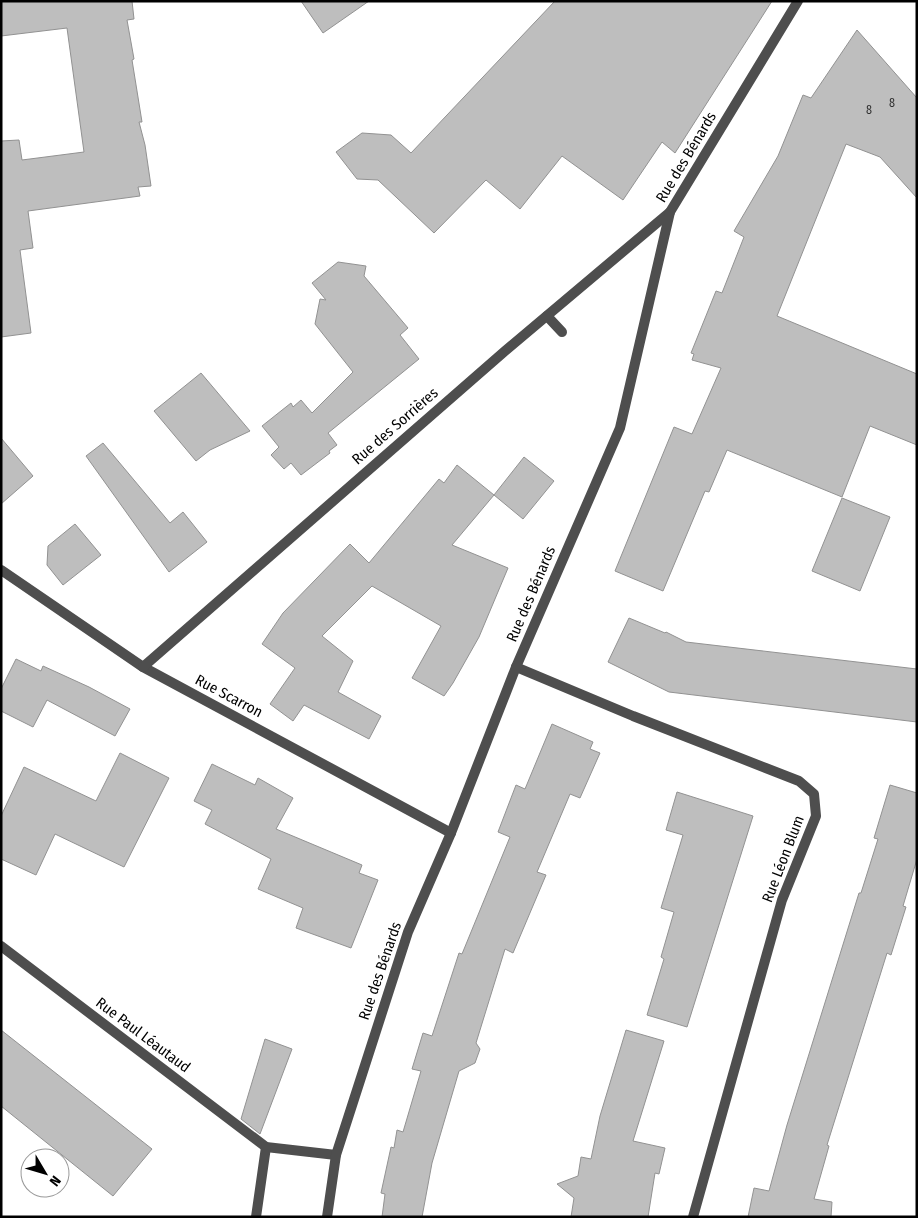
<svg xmlns="http://www.w3.org/2000/svg" width="918" height="1218" font-family="'Fira Sans Condensed',sans-serif">
<style>
.building{fill:#bebebe;stroke:#929292}
.lines{fill:none;stroke-linecap:round;stroke-linejoin:round}
.service{stroke:#4e4e4e;stroke-width:10}
.minor{stroke:#4e4e4e;stroke-width:10}
.labels{text-anchor:middle;dominant-baseline:central;stroke-width:4;stroke-linejoin:round;paint-order:stroke}
.number-label{font-size:12px;fill:#303030}
.street-label{font-size:15px;fill:#000;stroke:#fff}
</style>
<rect width="100%" height="100%" fill="#fff"/>
<!-- building -->
<g class="building">
<path d="M1,1h131l2,18 -7,1 7,39 -2,1 10,62h-3l6,23 6,41 -13,1 2,9 -112,15 5,37 -13,2 11,83 -30,4v-196l18,-1 3,20 62,-8 -17,-124 -66,8z"/>
<path d="M301,1h68l-46,32z"/>
<path d="M555,1h217l-97,152 -13,-11 -39,58 -61,-44 -42,53 -34,-29 -52,53 -56,-53 -21,-1 -21,-27 26,-19 29,2 20,18z"/>
<path d="M857,30l60,68v100l-37,-41 -34,-13 -69,172 140,58v71l-47,-19 -28,71 -115,-47 -18,42 -4,-1 -42,100 -48,-20 59,-144 18,7 29,-66 -29,-8 2,-6 -3,-1 25,-62 6,2 22,-56 -10,-6 44,-75 25,-61 8,3z"/>
<path d="M338,262l28,4 -2,10 44,52 -8,7 19,24 -91,74 9,12 -8,6 1,2 -29,22 -10,-12 -7,6 -13,-14 8,-8 -17,-21 29,-23 2,4 8,-7 11,13 41,-41 -38,-48 5,-25 6,1 -14,-17z"/>
<path d="M201,373l49,58 -40,19 -14,11 -42,-50z"/>
<path d="M1,438l32,38 -32,28z"/>
<path d="M103,443l67,80 13,-11 24,30 -38,30 -83,-116z"/>
<path d="M524,457l30,24 -31,38 -29,-24z"/>
<path d="M457,465l37,30 -42,50 56,23 -29,69 -26,46 -9,13 -32,-18 29,-52 -69,-40 -50,50 31,25 -15,31 43,24 -12,23 -65,-34 -11,16 -23,-17 25,-36 -33,-24 21,-31 67,-69 19,19 70,-84 5,4z"/>
<path d="M842,498l48,19 -30,74 -48,-20z"/>
<path d="M75,524l26,31 -38,30 -16,-20 1,-19z"/>
<path d="M629,618l36,15 1,-1 20,10 231,27v53l-248,-30 -61,-30z"/>
<path d="M16,659l25,12 2,-5 46,21 41,22 -15,27 -68,-36 -14,27 -32,-16v-22z"/>
<path d="M552,724l41,18 -3,7 10,4 -20,45 -10,-4 -33,78 9,3 -33,78 -8,-4 -29,94 4,6 -5,14 -16,8 -27,92 -10,54h-40l3,-23 -4,-1 10,-46 3,1 3,-18 6,2 18,-61 -9,-2 11,-36 9,3 27,-83 3,1 48,-117 -12,-5 18,-47 9,4z"/>
<path d="M120,753l49,25 -45,89 -69,-33 -19,41 -35,-16v-43l23,-49 72,34z"/>
<path d="M212,764l43,21 3,-7 35,20 -17,31 86,36 -3,8 19,7 -27,68 -55,-20 7,-20 -45,-19 13,-30 -66,-35 7,-14 -18,-9z"/>
<path d="M890,785l27,8v66l-14,47 3,1 -15,48 -4,-2 -60,192 2,1 -15,53 18,3 -1,15h-83l6,-29 15,3 18,-66 72,-232h2l17,-54 -4,-1z"/>
<path d="M677,792l76,24 -66,211 -40,-12 17,-56 -3,-2 13,-45 -13,-4 22,-73 -17,-5z"/>
<path d="M1,1030l151,119 -39,47 -112,-90z"/>
<path d="M626,1030l38,11 -31,100 32,7 -6,26 -4,-1 -7,44h-77l3,-19 -17,-14 21,-8 3,-19 10,2 9,-43z"/>
<path d="M265,1039l27,10 -32,85 -19,-15z"/>
</g>
<g class="lines">
<!-- service -->
<g class="service">
<path d="M547,316l15,16"/>
<path d="M1,946l265,201 70,8"/>
<path d="M256,1217l10,-70"/>
</g>
<!-- minor -->
<g class="minor">
<path d="M1,570l142,97 308,166"/>
<path d="M143,667l362,-316 165,-139"/>
<path d="M516,667l117,49 166,65 15,13 2,22 -34,84 -89,317"/>
<path d="M327,1217l9,-62 72,-223 43,-99 65,-166 104,-239 50,-216 128,-211"/>
</g>
</g>
<g class="labels">
<!-- number labels -->
<g class="number-label">
<text x="892" y="103">8</text>
<text x="869" y="110">8</text>
</g>
<!-- street labels -->
<g class="street-label">
<text transform="translate(686 157) rotate(-59)">Rue des Bénards</text>
<text transform="translate(395 426) rotate(-41)">Rue des Sorrières</text>
<text transform="translate(531 594) rotate(-67)">Rue des Bénards</text>
<text transform="translate(229 696) rotate(28)">Rue Scarron</text>
<text transform="translate(783 859) rotate(-69)">Rue Léon Blum</text>
<text transform="translate(380 971) rotate(-71)">Rue des Bénards</text>
<text transform="translate(143 1035) rotate(37)">Rue Paul Léautaud</text>
</g>
</g>
<!-- border -->
<rect width="918" height="1218" fill="none" stroke="#000000" stroke-width="5"/>
<!-- north arrow -->
<g transform="translate(45 1173) rotate(128)"><circle r="24" fill="#ffffff" stroke="#999999"/>
<path d="M0-4L9 19L0 12L-9 19Z" fill="#000000"/>
<text y="-8" font-size="14" font-weight="bold" text-anchor="middle" fill="#000000">N</text>
</g>
</svg>
